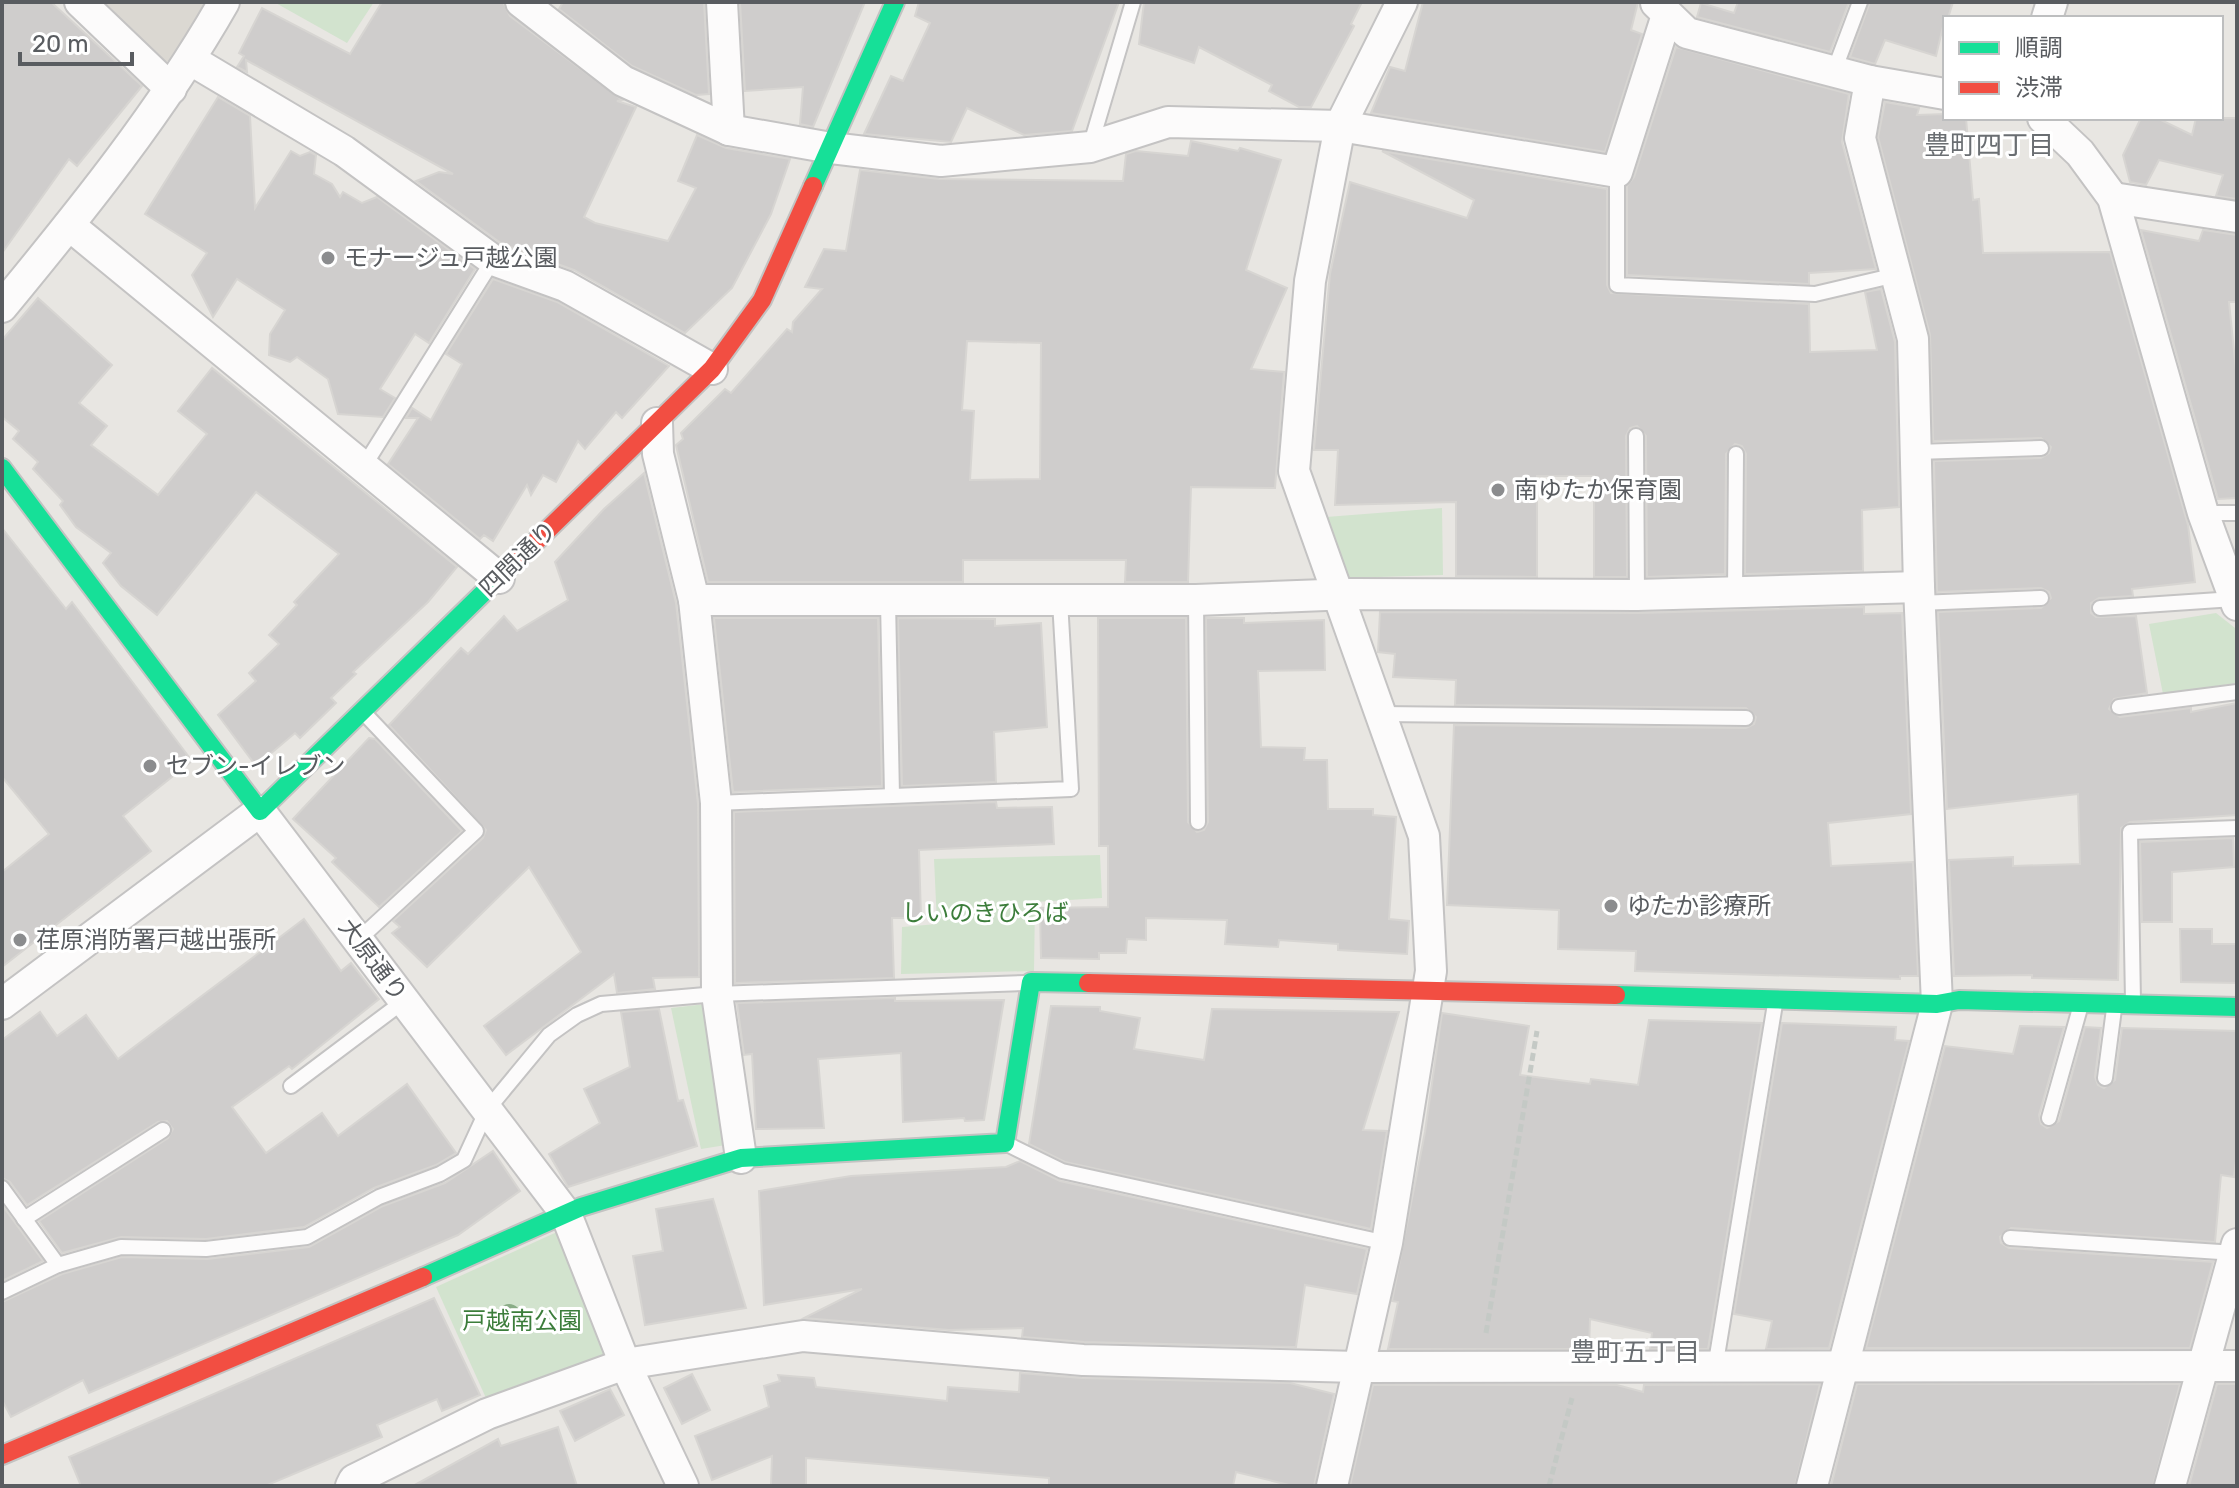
<svg xmlns="http://www.w3.org/2000/svg" width="2239" height="1488" font-family="Rubik,'Noto Sans JP',sans-serif">
<style>
.education{fill:#dbd8d2}
.green{fill:#d2e3ce}
.building{fill:#cfcdcc;stroke:#d7d5d2;stroke-width:2;fill-rule:evenodd}
.lines{fill:none;stroke-linecap:round;stroke-linejoin:round}
.lane-casing{stroke:#c4c3c3;stroke-width:18}
.street-casing{stroke:#c4c3c3;stroke-width:34}
.fast-casing{stroke:#c3c3c2;stroke-width:22}
.jam-casing{stroke:#c3c3c2;stroke-width:22}
.path{stroke:#c4c9c5;stroke-width:5;stroke-dasharray:8 4;stroke-linecap:butt}
.lane{stroke:#fcfbfb;stroke-width:14}
.street{stroke:#fcfbfb;stroke-width:30}
.fast{stroke:#16e098;stroke-width:18}
.jam{stroke:#f24e42;stroke-width:18}
.tree{fill:#89ac86}
.poi-dot{fill:#8b8c8e;stroke:#fff;stroke-width:3}
.labels{text-anchor:middle;dominant-baseline:central;stroke-width:6;stroke-linejoin:round;paint-order:stroke}
.poi-label{font-size:24px;fill:#595c60;stroke:#fff;text-anchor:start}
.street-label{font-size:24px;fill:#595c60;stroke:#fff}
.park-label{font-size:24px;fill:#3c7d3b;stroke:#fff}
.neighbourhood-label{font-size:26px;fill:#6a6e72;stroke:#fff}
</style>
<rect width="100%" height="100%" fill="#e8e6e2"/>
<!-- education -->
<path class="education" d="M98,2h113l-37,60 -16,-2z"/>
<!-- green -->
<g class="green">
<path d="M274,2h100l-27,41z"/>
<path d="M1442,508l1,67 -97,3 -20,-61z"/>
<path d="M2216,613l19,15 2,6v49l-74,11 -14,-70z"/>
<path d="M1100,855l2,43 -67,4 -1,69 -133,3 1,-47 35,-3 -3,-65z"/>
<path d="M706,1004l20,141 -25,4 -30,-141z"/>
<path d="M557,1232l48,124 -115,51 -54,-120z"/>
</g>
<!-- building -->
<g class="building">
<path d="M2,2h49l91,84 -65,80 -8,-7 -67,94z"/>
<path d="M382,2h121l7,14 112,84 -5,1 19,6 -52,110 11,6 73,18 28,-53 -18,-7 19,-46 29,13 64,11 -19,55 -39,74 -47,45 -111,-63 -72,-26 -86,-63 23,-9 14,2 -207,-114 1,12 -10,-5 7,-11 -5,-3 23,-45 88,46z"/>
<path d="M563,2h141l5,92 -13,1 -64,-29 -73,-57z"/>
<path d="M740,2h125l-52,125 -13,-3 3,-37 -58,4z"/>
<path d="M919,2h200l-47,129 -48,4 -57,-27 -16,34 -87,-8 27,-58 12,5 27,-58 -15,-7z"/>
<path d="M1144,2h218l-11,22 3,2 -43,81h-12l-30,-16 3,-6 -73,-38 -5,16 -55,-19z"/>
<path d="M1423,2h215l-7,28 11,4 -37,118 -234,-39 19,-46 15,4z"/>
<path d="M1738,2h111l-19,50 -133,-35 4,-14 33,10z"/>
<path d="M1870,2h83l-5,16h-3l-9,38 -51,-16 -10,24 -25,-7z"/>
<path d="M1676,47l173,47 -7,48 34,127 -67,4v11l-182,-9v-89l7,-9z"/>
<path d="M218,97l32,19 5,92 36,-57 9,5 10,-4 6,3 -2,19 18,10 8,13 3,-5 19,11 15,-6 98,72 -46,74 -14,-9 -35,55 15,9 -12,19 -45,-3 -10,-35 -31,-22 -7,5 -21,-7 1,-21 15,-24 -48,-31 -24,38 -21,-42 15,-22 -62,-39z"/>
<path d="M1885,102l34,6 -2,7 28,-1v4h21l7,82 6,-1 4,54 127,-1 78,273 7,57 -63,7 1,7 -34,2 -8,5v10l5,4 40,-1 11,77 -33,6 -5,10 11,8 71,-9v4l46,-9v112l-107,7 -9,6 -3,152 -86,-2v-3l-78,1 -5,-116 64,-3v9l67,-2 -2,-70 -131,15 -9,-197 103,-4 10,-10 -2,-6 -8,-4 -104,4 -3,-131 107,-3 8,-5 2,-6 -10,-9 -108,3 -3,-106 -52,-198z"/>
<path d="M2141,118h16l35,17 4,-17h41v81l-21,-3 7,-21 -64,-15 -13,25 -16,-3 -7,-27z"/>
<path d="M1191,141l47,10 2,-3 41,12 -35,110 41,18 -36,81 33,3 -9,116 -84,-1 -3,95h-63l1,-22h-163v22h-255l-32,-137 7,-6 -2,-6 44,-44 6,4 56,-64 5,3 1,-10 29,-33 -17,-2 19,-38 22,2 14,-81 79,9 184,2 3,-27 10,-3 52,5zM967,341l74,2 -1,136 -70,1 4,-69 -12,-1z"/>
<path d="M1382,151l225,38v96l4,8 198,11 1,48 67,-2 -12,-58 16,-3 14,53 4,165 -37,3 1,61 -118,3 1,-120 -4,-8 -7,-2 -9,10 -1,120 -78,3 -1,-141 -9,-10 -7,2 -4,8 1,141h-33v-101h-57v101l-81,-1v-74l-121,3 3,-55h-24l16,-176 20,-92 117,36 7,-18z"/>
<path d="M2141,230l58,11 4,-11 34,5v67h-8l8,78v118l-19,1z"/>
<path d="M493,279l64,23 112,64 -47,52 -6,-6 -31,37 -7,-8 -22,41 -13,-7 -12,20 -4,-10 -34,56 -9,-6 -4,4 -92,-75 30,-46h-12l6,-10 19,12 31,-56 -16,-10z"/>
<path d="M38,298l74,67 -33,38 28,23 -16,19 67,50 49,-61 -29,-23 34,-43 245,199 -29,35 -75,70 3,2 -25,24 5,5 -36,35 -5,-5 -39,33 -38,-51 38,-34 -7,-8 30,-29 -10,-9 28,-30 -3,-3 45,-48 -83,-62 -99,123 -36,-29 -18,-23 8,-10 -35,-26 -16,-22 3,-4 -30,-32 5,-7 -25,-23 6,-8 -17,-14v-77z"/>
<path d="M644,473l32,130 22,201 1,173 -46,1 2,11 -38,4 -3,-19 -108,81 -22,-29 97,-74 -52,-85 -102,100 -35,-34 8,-6 -7,-6 90,-83 3,-8 -97,-105 72,-77 7,6 36,-38 13,15 51,-31 -13,-38 49,-53z"/>
<path d="M2,528l64,81 6,-7 120,159 -69,55 28,35 -149,116v-95l47,-38 -47,-57z"/>
<path d="M1864,607v7l38,-1 9,201 -83,9 3,43 82,-4 5,114h-18v3l-265,-8 1,-20 -78,-2 1,-39 -112,-5 7,-180 292,3 8,-4 2,-7 -10,-9 -291,-3 1,-25 -63,-3 2,-23 -17,-2 2,-40 258,1z"/>
<path d="M714,618h164l4,168 -149,6z"/>
<path d="M898,618l97,1v7l46,-3 6,104 -53,5 2,50 -94,4z"/>
<path d="M1098,618h88l2,204 9,10 7,-2 4,-8 -2,-204h38v5l80,-3 1,50 -67,1 3,76 44,1 -1,12h23l1,49h45v6l23,2 -7,102 20,2 -2,33 -69,-4v-6l-59,-4 -1,7 -53,-3 2,-24 -81,-2v22l-19,-1 -1,14h-27v6l-58,-1 -1,-50 68,-1v-61h-9z"/>
<path d="M369,738l6,1 87,92 -83,76 -47,-45 4,-4 -43,-39z"/>
<path d="M996,802l1,6 55,-1 2,37 -135,6 2,68h-29l2,60 -159,5 -1,-171z"/>
<path d="M2233,838l1,29 -62,5v50h-30l-2,-80z"/>
<path d="M304,919l37,52 10,-8 28,36 -87,70 -3,-3 -57,41 34,46 56,-40 16,23 69,-52 49,69 -20,12 -62,23 -70,39 -98,12 -85,-2 -59,16 -23,-32 129,-83 5,-9 -6,-8 -9,1 -131,83 -17,-23 -8,-4v-138l38,-28 17,24 29,-21 32,44z"/>
<path d="M2180,929h32v15h25v39l-56,-1z"/>
<path d="M895,998v3l109,-1 -20,120 -19,1 -1,-3 -61,4 -2,-69 -83,6 6,69 -68,1 -4,-75 -8,1 -7,-52z"/>
<path d="M1051,1006l49,1v4l40,7 -6,31 70,11 8,-51 187,3 -36,118 24,1 -16,98 -306,-67 -36,-18z"/>
<path d="M659,1009l19,92 5,-1 14,46 -129,41 -19,-33 51,-31 -16,-34 46,-22 -9,-55z"/>
<path d="M1442,1013l87,13 -9,49 70,9 1,-5 47,6 11,-65 113,3 -54,326h-58l2,-16 -62,-14 -1,30h-201l10,-47 -6,-1 33,-169z"/>
<path d="M1782,1023l114,4 -1,13 14,1 -80,307 -63,1 6,-28 -38,-7z"/>
<path d="M2020,1026l44,1 -25,88 2,9 6,4 12,-7 26,-94 16,1 -6,49 3,8 6,3 11,-8 7,-52 115,3v122l-3,24 -13,-2 -6,67 -204,-14 -11,9 1,6 8,5 204,14 -23,86h-324l79,-302 68,8z"/>
<path d="M493,1151l27,40 -62,44 -369,158 -6,-13 -72,37 -9,-17v-98l60,-28 60,-17 85,2 102,-12 74,-41 62,-23z"/>
<path d="M1020,1161l40,20 307,68 -10,45 -52,-9 -9,62 -212,-5 -62,-5 1,-9 -74,2 -145,-12 58,-29 -98,16 -5,-114 92,-15 155,-9z"/>
<path d="M713,1199l33,109 -101,17 -12,-69 30,-5 -7,-42z"/>
<path d="M2,1205l41,56 -41,20z"/>
<path d="M434,1298l46,97 -38,16 -5,-12 -60,26 5,12 -117,49h-184l-12,-29z"/>
<path d="M1020,1373l62,5 208,5 44,11 -20,92h-21l-57,-14 -3,14h-184v-8l-243,-20v28l-35,-1 1,-29 -60,24 -17,-44 74,-29 -5,-21 16,-5 -2,-6 36,3 2,9 131,14 1,-14 71,5z"/>
<path d="M692,1374l18,36 -28,14 -18,-36z"/>
<path d="M1820,1384l-25,102h-445l23,-101h244l26,7 1,-7z"/>
<path d="M1857,1384h323l-27,102h-322z"/>
<path d="M2217,1384h20v102h-48z"/>
<path d="M610,1389l14,26 -49,26 -15,-30z"/>
<path d="M558,1427l19,59h-164l85,-47 3,7z"/>
</g>
<g class="lines">
<!-- lane casing -->
<g class="lane-casing">
<g id="lane">
<path d="M1834,71l26,-69"/>
<path d="M1090,147l43,-145"/>
<path d="M1617,172v113l198,9 81,-19"/>
<path d="M1636,436l1,159"/>
<path d="M1916,452l125,-4"/>
<path d="M364,466l129,-206"/>
<path d="M2203,513h34"/>
<path d="M1735,593l1,-139"/>
<path d="M1196,600l2,222"/>
<path d="M888,602l4,193"/>
<path d="M1919,603l122,-5"/>
<path d="M2100,608l134,-9"/>
<path d="M2119,707l118,-15"/>
<path d="M1380,714l366,4"/>
<path d="M716,803l355,-14 -11,-188"/>
<path d="M358,940l118,-109 -112,-118"/>
<path d="M2133,1001l-3,-169 107,-4"/>
<path d="M2105,1078l9,-69"/>
<path d="M291,1086l113,-85"/>
<path d="M2049,1118l31,-110"/>
<path d="M1009,1145l53,26 325,72"/>
<path d="M2,1188l56,77"/>
<path d="M24,1219l139,-89"/>
<path d="M2010,1238l225,15"/>
<path d="M2,1292l56,-27 63,-18 85,2 101,-12 72,-40 61,-23 24,-14 23,-50 62,-75 28,-20 24,-11 116,-10 309,-11"/>
<path d="M1715,1368l60,-364"/>
</g>
</g>
<!-- street casing -->
<g class="street-casing">
<g id="street">
<path d="M80,2l91,87"/>
<path d="M521,2l102,79 106,49 102,18 110,13 149,-14 78,-25 172,4 277,46 50,-157"/>
<path d="M722,2l7,128"/>
<path d="M1656,3l31,30 183,48 75,13"/>
<path d="M2047,18l5,-16"/>
<path d="M191,60l153,91 149,109 72,26 147,83"/>
<path d="M2043,118l37,35 33,45 90,315 34,92"/>
<path d="M2113,198l124,19"/>
<path d="M69,225l430,353"/>
<path d="M2,307c80,-97 160,-196 222,-305"/>
<path d="M657,423l1,31 36,146 22,203 1,191 24,164"/>
<path d="M694,600h502l155,-6 286,1 282,-8"/>
<path d="M2,1004l258,-193 306,403 59,150 58,122"/>
<path d="M351,1486l3,-6 133,-66 138,-50 178,-28 280,24 275,7 879,-1"/>
<path d="M1332,1486l55,-243 44,-272 -7,-135 -130,-365 16,-190 30,-155 62,-124"/>
<path d="M1812,1486l125,-482 -18,-417 -6,-248 -53,-201 10,-57"/>
<path d="M2170,1486l67,-242"/>
</g>
</g>
<!-- fast casing -->
<g class="fast-casing">
<g id="fast">
<path d="M813,186l82,-184"/>
<path d="M2,468l258,343 261,-255"/>
<path d="M1616,995l321,9 22,-4 278,7"/>
<path d="M423,1277l158,-70 160,-49 264,-15 26,-161 57,1"/>
</g>
</g>
<!-- jam casing -->
<g class="jam-casing">
<g id="jam">
<path d="M521,556l191,-187 50,-69 51,-114"/>
<path d="M1088,983l528,12"/>
<path d="M2,1455l421,-178"/>
</g>
</g>
<!-- path -->
<g class="path">
<path d="M1486,1333l51,-302"/>
<path d="M1549,1486l23,-88"/>
</g>
<!-- lane -->
<use href="#lane" class="lane"/>
<!-- street -->
<use href="#street" class="street"/>
<!-- fast -->
<use href="#fast" class="fast"/>
<!-- jam -->
<use href="#jam" class="jam"/>
</g>
<!-- trees -->
<circle class="tree" cx="509" cy="1316" r="12"/>
<!-- markers -->
<g class="poi-dot">
<circle cx="328" cy="258" r="8"/>
<circle cx="1498" cy="490" r="8"/>
<circle cx="150" cy="766" r="8"/>
<circle cx="1611" cy="906" r="8"/>
<circle cx="20" cy="940" r="8"/>
</g>
<g class="labels">
<!-- poi labels -->
<g class="poi-label">
<text x="344" y="258">モナージュ戸越公園</text>
<text x="1514" y="490">南ゆたか保育園</text>
<text x="166" y="766">セブン-イレブン</text>
<text x="1627" y="906">ゆたか診療所</text>
<text x="36" y="940">荏原消防署戸越出張所</text>
</g>
<!-- street labels -->
<g class="street-label">
<text transform="translate(518 559) rotate(-44)">四間通り</text>
<text transform="translate(373 960) rotate(53)">大原通り</text>
</g>
<!-- park labels -->
<g class="park-label">
<text x="985" y="913">しいのきひろば</text>
<text x="522" y="1321">戸越南公園</text>
</g>
<!-- neighbourhood labels -->
<g class="neighbourhood-label">
<text x="1989" y="145">豊町四丁目</text>
<text x="1635" y="1352">豊町五丁目</text>
</g>
</g>
<!-- border -->
<rect width="2239" height="1488" fill="none" stroke="#595c60" stroke-width="8"/>
<!-- legend -->
<rect x="1943" y="16" width="280" height="104" fill="#ffffff" stroke="#bdbebf" stroke-width="2"/>
<rect x="1959" y="42" width="40" height="12" fill="#16e098" stroke="#bdbebf" stroke-width="2"/>
<text x="2015" y="56" font-size="24" fill="#595c60">順調</text>
<rect x="1959" y="82" width="40" height="12" fill="#f24e42" stroke="#bdbebf" stroke-width="2"/>
<text x="2015" y="96" font-size="24" fill="#595c60">渋滞</text>
<!-- scale -->
<path d="M20 52v12h112v-12" fill="none" stroke="#595c60" stroke-width="4"/>
<text x="32" y="52" font-size="24" fill="#595c60" stroke="#ffffff" stroke-width="6" paint-order="stroke">20 m</text>
</svg>
